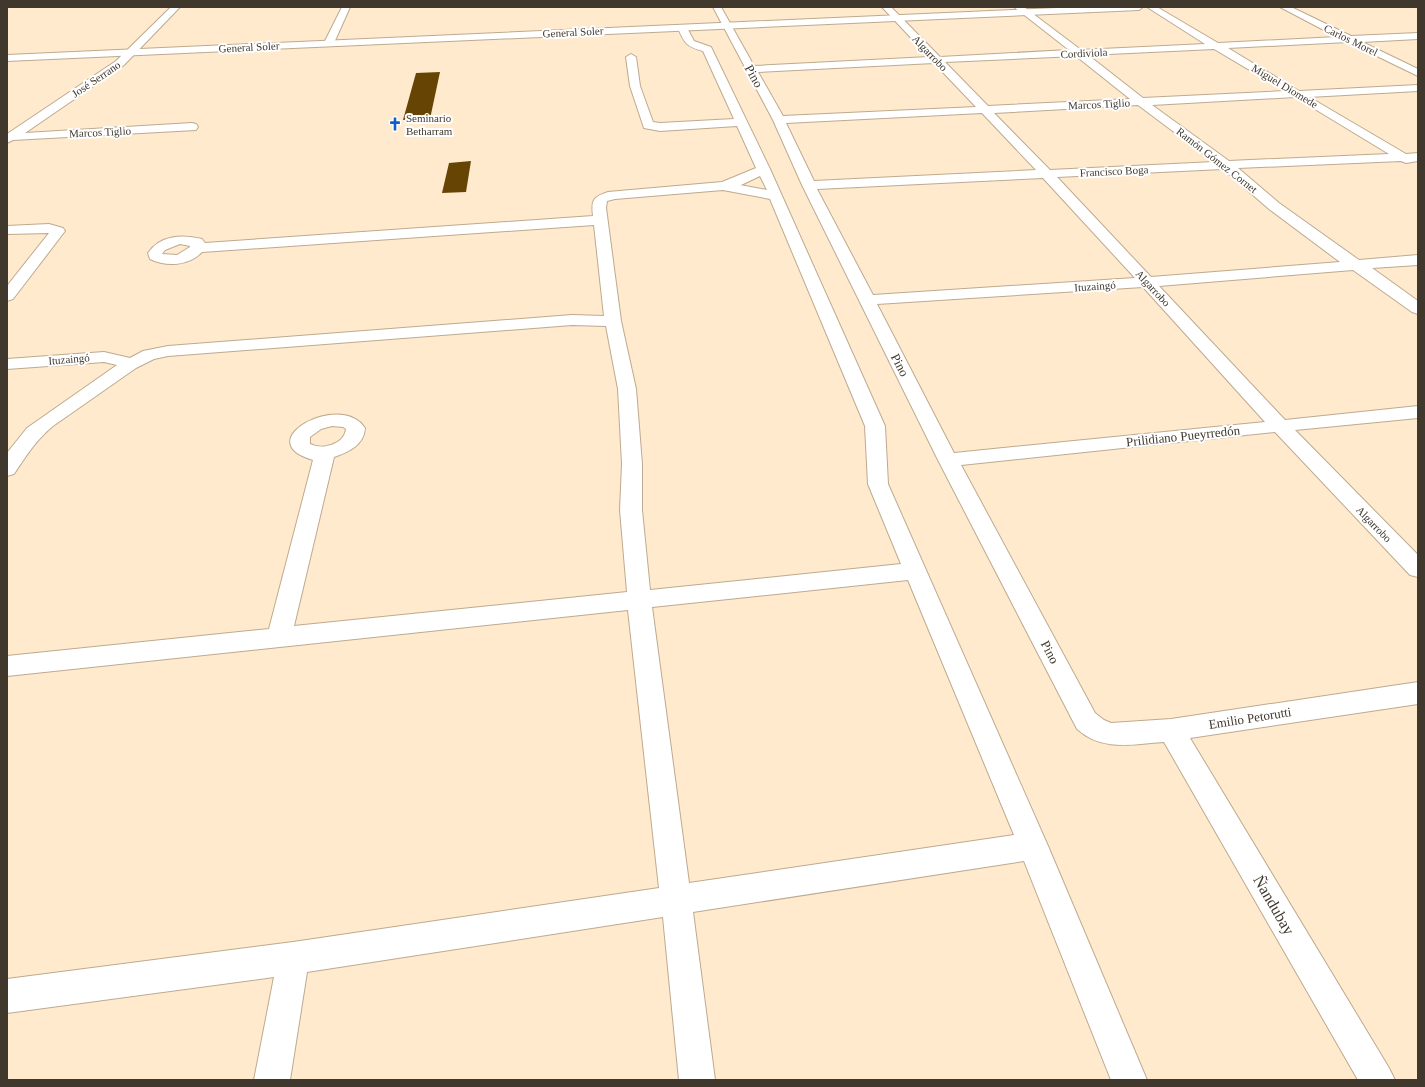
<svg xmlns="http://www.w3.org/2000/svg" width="1425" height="1087" font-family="'Times New Roman',serif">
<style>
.building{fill:#664504}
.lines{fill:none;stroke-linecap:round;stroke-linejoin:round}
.minor-casing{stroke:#bdaa8f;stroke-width:2}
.tertiary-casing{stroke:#bdaa8f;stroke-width:2}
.minor{fill:#fff;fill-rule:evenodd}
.tertiary{fill:#fff;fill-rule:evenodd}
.labels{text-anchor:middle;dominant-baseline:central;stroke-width:4;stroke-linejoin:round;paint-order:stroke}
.far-street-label{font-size:11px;fill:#40382d;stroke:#fff}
.far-poi-label{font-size:11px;fill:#40382d;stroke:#fff;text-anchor:start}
.street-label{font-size:13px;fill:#40382d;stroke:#fff}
.near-street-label{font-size:16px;fill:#40382d;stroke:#fff}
</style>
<rect width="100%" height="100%" fill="#ffeace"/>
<!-- building -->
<g class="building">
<path d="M440,72l-10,47 -27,1 13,-47z"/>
<path d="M471,161l-5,31 -24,1 7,-30z"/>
</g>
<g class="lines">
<!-- minor casing -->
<g class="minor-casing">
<g id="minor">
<path d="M171,7h9l-56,58 -99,68 167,-10 4,1 2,3 -2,3 -183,10 -6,3v-9l109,-73z"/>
<path d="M342,7h8l-16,36 -5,3 -3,-1 -2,-2z"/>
<path d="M713,7h8l33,59 175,-9 -47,-50h9l49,50 129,-7 -55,-43h10l57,43 124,-6 -58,-37h10l61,36 119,-6 -57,-30h11l60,29 67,-3v6l-56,3 56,27v7l-70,-34 -120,6 71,43 119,-6v6l-109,6 97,57 12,-1v8l-12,2 -5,-2 -163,7 41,35 80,57 59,-5v10l-46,3 46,33v13l-6,-2 -59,-42 -194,16 126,134 133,-14v12l-123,12 123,125v22l-8,-2 -135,-143 -314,33 134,248 9,7 7,3 60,-4 247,-37v22l-228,34 199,330 6,12h-37l-194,-338c-31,2 -62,10 -87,-13l-139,-269 -136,-275 -29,-65zM1214,49l71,42 -142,7 -55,-43zM1076,56l54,43 -142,7 -43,-44zM934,63l42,44 -193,9 -25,-44zM1295,97l94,57 -160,7 -77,-56zM1138,105l76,57 -164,8 -56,-57zM982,113l54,57 -222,11 -28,-58zM1223,169l46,40 71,53 -189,15 -94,-100zM1043,178l92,100 -262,17 -56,-106zM1143,287l122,135 -311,31 -77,-149z"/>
<path d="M683,25l3,1 8,15 17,6 1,2 58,120 115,257 3,58 160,362 99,234h-36l-87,-219 -331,51 22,168h-36l-16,-163 -356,55 -17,108h-36l20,-103 -267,36v-34l286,-37 366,-54 -31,-278 -621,66v-20l262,-27 44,-169c-65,-18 27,-70 52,-32 -1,17 -16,24 -31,29l-40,169 333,-34 -7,-82 2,-46 -4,-75 -12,-63 -34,-1 -404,31 -14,3 -18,9 -83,58c-17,14 -27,30 -39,48l-7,2v-23l20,-25 90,-63 -13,-3 -97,7v-10l97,-7 26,6 13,-7 25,-5 404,-31 32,1 -10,-91 -392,27c-13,14 -36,15 -52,7l-2,-6c12,-18 34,-19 54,-14l3,4 388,-27c-2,-16 0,-19 15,-24l114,-10 34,-14 -19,-42 -77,5 -16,-3 -14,-42 -4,-29 5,-3 5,3 4,29 13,36 7,1 74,-4 -31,-68c-16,-4 -19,-8 -25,-23zM760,176l7,14 -27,-5h1zM723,190l47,9 95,227 3,58 33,80 -251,26 -8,-80v-46l-6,-75 -15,-68 -15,-113 1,-7 8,-2zM180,244l10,2v1l-13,8 -15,-1 3,-4zM332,426l11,1 3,2c-2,16 -24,21 -36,15v-7l11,-8zM908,580l106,255 -325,48 -37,-276z"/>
<path d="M49,224l14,4 2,3 -52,68 -6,2v-15l42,-53 -42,1v-8z"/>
</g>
</g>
<!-- tertiary casing -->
<g class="tertiary-casing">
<path id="tertiary" d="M1079,7h64l-4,3 -1132,51v-6z"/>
</g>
<!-- minor -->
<use href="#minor" class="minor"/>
<!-- tertiary -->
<use href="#tertiary" class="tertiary"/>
</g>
<!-- icons -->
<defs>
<g id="church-bare" transform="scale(1.08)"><path d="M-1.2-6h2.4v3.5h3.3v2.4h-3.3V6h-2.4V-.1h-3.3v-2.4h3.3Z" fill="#135dc8" stroke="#fff" stroke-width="2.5" paint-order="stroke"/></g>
</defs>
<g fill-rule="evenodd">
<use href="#church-bare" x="395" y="124"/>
</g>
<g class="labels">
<!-- far-street labels -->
<g class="far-street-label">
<text transform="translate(573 32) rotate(-3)">General Soler</text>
<text transform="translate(1351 40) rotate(26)">Carlos Morel</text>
<text transform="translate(249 47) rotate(-3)">General Soler</text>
<text transform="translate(930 53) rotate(46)">Algarrobo</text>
<text transform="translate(1084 53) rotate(-3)">Cordiviola</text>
<text transform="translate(96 79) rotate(-34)">José Serrano</text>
<text transform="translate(1285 86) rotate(31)">Miguel Diomede</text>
<text transform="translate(1099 104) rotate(-3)">Marcos Tiglio</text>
<text transform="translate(100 132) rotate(-3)">Marcos Tiglio</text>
<text transform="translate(1217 160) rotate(38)">Ramón Gómez Cornet</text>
<text transform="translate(1114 171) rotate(-3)">Francisco Boga</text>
<text transform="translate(1095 286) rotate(-4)">Ituzaingó</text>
<text transform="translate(1153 288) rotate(47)">Algarrobo</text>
<text transform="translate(69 359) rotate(-5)">Ituzaingó</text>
<text transform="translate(1374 524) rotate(46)">Algarrobo</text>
</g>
<!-- far-poi labels -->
<g class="far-poi-label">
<text x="406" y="118">Seminario<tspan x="406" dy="13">Betharram</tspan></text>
</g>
<!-- street labels -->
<g class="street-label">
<text transform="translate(754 76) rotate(61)">Pino</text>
<text transform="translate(900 365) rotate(63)">Pino</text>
<text transform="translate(1183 436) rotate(-6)">Prilidiano Pueyrredón</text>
<text transform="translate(1050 652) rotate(62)">Pino</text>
<text transform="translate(1250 718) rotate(-9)">Emilio Petorutti</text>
</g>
<!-- near-street labels -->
<g class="near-street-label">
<text transform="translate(1274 905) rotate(60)">Ñandubay</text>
</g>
</g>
<!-- border -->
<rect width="1425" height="1087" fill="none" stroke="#40382d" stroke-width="16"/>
</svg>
